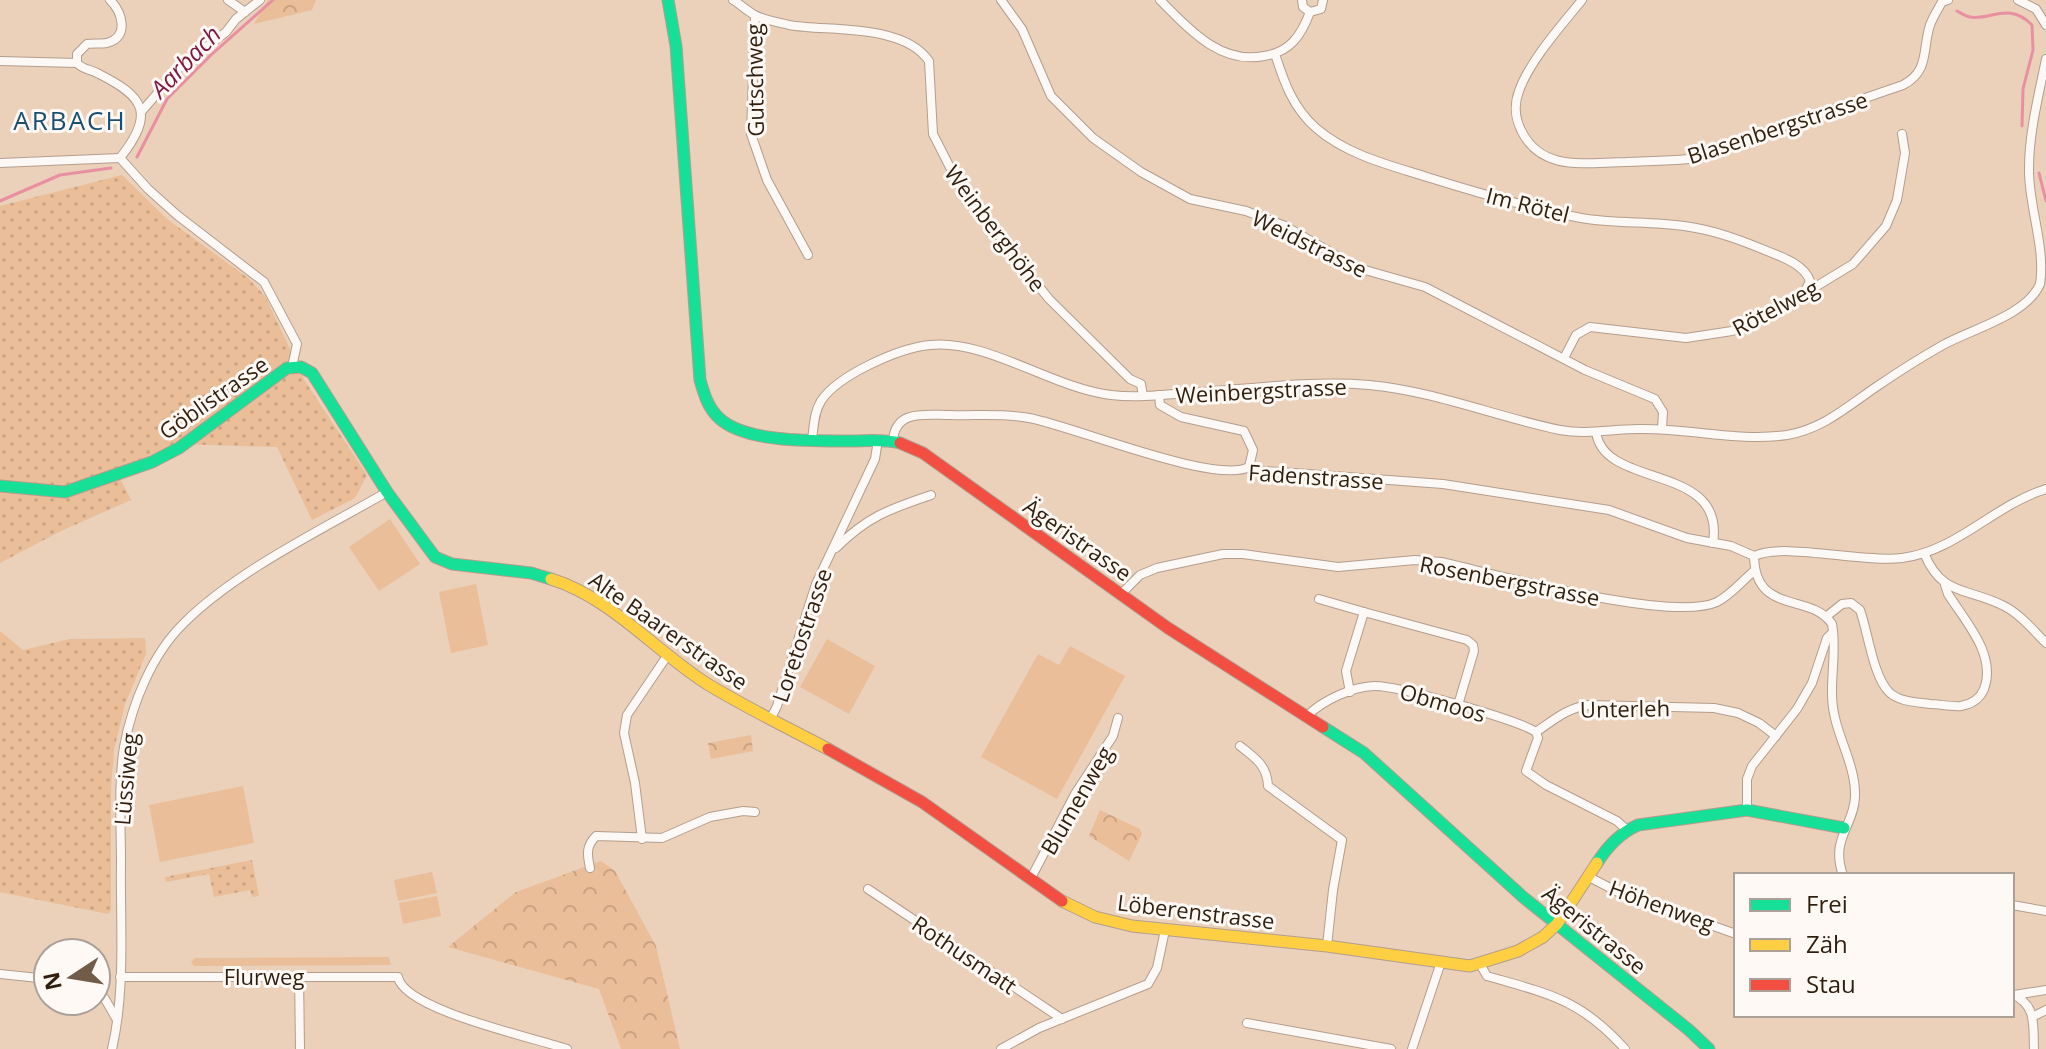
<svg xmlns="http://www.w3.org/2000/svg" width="2046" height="1049" font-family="'Open Sans',sans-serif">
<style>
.grass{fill:url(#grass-dots)}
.forest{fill:url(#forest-crowns)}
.pitch{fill:#eabe98}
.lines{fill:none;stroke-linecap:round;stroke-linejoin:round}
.stream{stroke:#e890a2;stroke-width:3}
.street-casing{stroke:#b39e8d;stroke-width:10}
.fast-casing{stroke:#b39e8d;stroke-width:13}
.slow-casing{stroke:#b39e8d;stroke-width:13}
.jam-casing{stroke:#b39e8d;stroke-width:13}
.street{stroke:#fcf8f5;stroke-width:8}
.fast{stroke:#16e098;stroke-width:11}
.slow{stroke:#ffcf43;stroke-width:11}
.jam{stroke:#f24e42;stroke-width:11}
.labels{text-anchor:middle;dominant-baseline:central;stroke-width:6;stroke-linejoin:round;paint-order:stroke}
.street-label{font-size:22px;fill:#301e0e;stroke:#fef9f5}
.water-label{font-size:24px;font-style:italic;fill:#7d1641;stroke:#fef9f5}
.quarter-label{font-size:26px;letter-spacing:2px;fill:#1b4f72;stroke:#fef9f5}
</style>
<defs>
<pattern id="grass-dots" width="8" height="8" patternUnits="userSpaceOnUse" patternTransform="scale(2)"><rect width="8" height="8" fill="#eabe98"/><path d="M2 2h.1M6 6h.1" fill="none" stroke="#c9a382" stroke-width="1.8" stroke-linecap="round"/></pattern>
<pattern id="forest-crowns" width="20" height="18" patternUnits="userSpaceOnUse" patternTransform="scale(2)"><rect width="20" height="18" fill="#eabe98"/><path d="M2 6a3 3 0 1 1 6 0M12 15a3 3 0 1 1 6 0" fill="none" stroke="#c9a382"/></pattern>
</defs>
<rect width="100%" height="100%" fill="#ebd0ba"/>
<!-- grass -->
<g class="grass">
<path d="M122,175l45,44 81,59 17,18 40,85 62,94 -12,23 -43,22 -35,-73 -101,-3 -60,26 15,30 -70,31 -61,32v-357z"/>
<path d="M0,631l23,19 47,-11 75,-1 1,16 -21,50 -11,46 -3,38v122l-3,4 -108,-22z"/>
<path d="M252,860l7,36 -7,1 -2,-7 -36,7 -5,-23 -43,8 -1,-5z"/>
</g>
<!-- forest -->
<g class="forest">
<path d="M268,0h48l-4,10 -58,14z"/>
<path d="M751,735l2,16 -42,8 -3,-16z"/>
<path d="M1100,810l40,19 2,5 -13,27 -40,-25z"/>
<path d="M601,861l14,10 41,75 24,103h-59l-22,-60 -151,-42 68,-55z"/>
</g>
<!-- pitch -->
<g class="pitch">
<path d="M390,519l30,45 -41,27 -30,-44z"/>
<path d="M476,584l12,61 -37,8 -12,-61z"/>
<path d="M827,639l48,27 -26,48 -49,-27z"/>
<path d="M1070,646l55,30 -68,123 -76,-42 57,-103 21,11z"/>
<path d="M243,786l11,57 -94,19 -11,-57z"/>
<path d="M432,872l5,21 -39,8 -4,-21z"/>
<path d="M437,896l4,20 -38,8 -4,-21z"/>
<path d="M389,957l2,8 -197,1 -3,-4 4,-4z"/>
</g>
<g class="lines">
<!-- stream -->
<g class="stream">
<path d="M1957,11c4,2 8,5 13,6 20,4 39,-16 62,8l1,25 -10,39 -1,37"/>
<path d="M137,157l30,-58 44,-44 62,-55"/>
<path d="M2039,173l7,28"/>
<path d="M0,201l60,-26 51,-7"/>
</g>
<!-- street casing -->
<g class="street-casing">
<g id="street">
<path d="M228,0l17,12"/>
<path d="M733,0c7,4 13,10 20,14 9,6 25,8 36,11 40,7 114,-2 140,36l4,73 27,53 89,112 81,80 11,5 2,12"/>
<path d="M1001,0l21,29 29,67 42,42 48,34 49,27 56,12 39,15 73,42 67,19 160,83 70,29 8,13 -1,17"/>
<path d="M1160,0c28,28 60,65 104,56 26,-4 37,-20 46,-44"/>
<path d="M1302,0l1,7 7,5"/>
<path d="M1582,0c-20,25 -52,60 -63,91 -5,13 -4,28 3,41 21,41 66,30 104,30 21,-1 41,-1 62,-3l215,-74c27,-14 19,-36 27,-60 3,-8 8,-16 12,-23l6,-2"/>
<path d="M2018,0l18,9 10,16"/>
<path d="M1310,12l11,-3 2,-9"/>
<path d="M755,16l-4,118 16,46 41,75"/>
<path d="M1275,54c9,28 18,54 41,74 31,27 73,37 111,49 51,16 102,31 154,41 34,6 69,3 103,8 31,4 59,15 88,27 13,5 33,13 38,28l-6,12"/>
<path d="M0,61l77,2c6,7 14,6 22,11 46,23 56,40 21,84"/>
<path d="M77,63v-9l10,-10c6,-1 14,0 20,-1 23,-6 15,-31 3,-43"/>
<path d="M142,111l39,-45 45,-34 10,-13 24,-19"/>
<path d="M120,158l28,31 29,26 87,67 33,62 -5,23"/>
<path d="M0,163l120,-5"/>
<path d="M1564,358l12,-23 14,-8 96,11 46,-7 39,-17 82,-50 33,-38 11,-26 8,-47 -3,-19"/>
<path d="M1159,395l1,10 21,12 63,14 9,19 -4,17"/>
<path d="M1596,432c8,58 130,30 117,111"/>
<path d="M812,439c2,-13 2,-27 9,-38 17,-26 78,-53 109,-56 57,-6 122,43 181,50 25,3 52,0 78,-2 59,-4 121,-13 180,-8 65,6 128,32 191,45 27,5 52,-1 79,-1 49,-1 100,13 148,6 36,-6 61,-29 89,-48 22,-15 44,-29 67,-42 29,-16 84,-30 97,-61 6,-37 -12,-79 -11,-116 0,-36 10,-74 17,-109"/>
<path d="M893,441c2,-32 33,-26 57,-26 27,1 53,-2 79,3 44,8 186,67 220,49l4,3 190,14 166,26 78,28 44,8 23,10"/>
<path d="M836,548c32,-32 54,-39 95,-53"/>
<path d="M1924,553c18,44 43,34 80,53 16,8 29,24 42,37"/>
<path d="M1754,556c1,60 57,36 78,68 6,31 -5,63 3,94 6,26 21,51 20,79 -1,29 -25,42 -12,78"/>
<path d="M1754,556c30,-14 107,7 148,2 55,-7 92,-53 144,-69"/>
<path d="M1121,594l19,-19 17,-7 66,-14h20l95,13 77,-7 26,2c54,12 231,61 276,40 14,-7 25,-21 37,-31"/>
<path d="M1319,599l45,13 -18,59 4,21"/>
<path d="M1364,612l103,28 6,5 1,6 -16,54"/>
<path d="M1827,616l15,-12 9,-1 9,7c8,22 13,66 29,82 10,10 28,10 41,12 10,0 21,3 31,2 11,-2 19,-7 23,-17 13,-34 -19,-68 -36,-95l-3,-9"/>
<path d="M1307,716c16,-16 45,-29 67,-30 22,-1 144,34 162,46"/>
<path d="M770,720l7,-14 39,-122 59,-125 3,-19"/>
<path d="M1240,746c15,12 27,19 28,40l74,54 -9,50 -6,56"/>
<path d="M1747,810v-31l5,-13 45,-57 15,-26 15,-45 6,-6"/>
<path d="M1627,830l-10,-9 -71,-36 -20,-14 12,-33 -2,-6c18,-12 29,-23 52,-27l126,3 24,5 21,10 17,13"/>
<path d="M642,839l-7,-56 -11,-50 3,-18 40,-59"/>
<path d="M590,868c-3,-14 -4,-22 6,-32l66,2 48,-21 33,-6 12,1"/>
<path d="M1589,877l31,16 116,41"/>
<path d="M1030,880l45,-86 38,-58 5,-18"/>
<path d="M868,889l194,130"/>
<path d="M2012,905l34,6"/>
<path d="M1480,964l7,12c62,18 93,23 138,73"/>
<path d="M0,974l48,5"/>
<path d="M299,975l1,74"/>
<path d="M120,977h278c6,33 137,61 169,72"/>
<path d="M96,992l9,7 12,21"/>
<path d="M2012,994c25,11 21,31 22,55"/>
<path d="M2014,995l32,-5"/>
<path d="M2034,1016l12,-6"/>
<path d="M1247,1023l144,26"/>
<path d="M112,1049c14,-60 8,-126 9,-187 0,-38 -3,-78 3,-115 8,-43 28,-93 60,-124 52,-52 139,-94 203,-131"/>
<path d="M1001,1049l38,-21 109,-44 9,-16 8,-38"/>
<path d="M1412,1049l29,-87"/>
</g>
</g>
<!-- fast casing -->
<g class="fast-casing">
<g id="fast">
<path d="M668,0l8,46 24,334c4,14 8,28 19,38 26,25 97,23 132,23 16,0 32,-2 49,2"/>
<path d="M0,486l65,6 87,-30 27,-14 108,-80 14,-1 11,6 75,119 48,65 17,7 79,9 20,6"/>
<path d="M1323,727l41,26 159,144 166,133 20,19"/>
<path d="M1597,863c10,-16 23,-30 41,-38l109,-15 97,18"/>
</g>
</g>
<!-- slow casing -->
<g class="slow-casing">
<g id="slow">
<path d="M551,579c61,19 105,73 158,106 38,23 79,43 119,64"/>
<path d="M1062,901l33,16 37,9 195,20 143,20 48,-15 25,-14 14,-13 40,-61"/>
</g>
</g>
<!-- jam casing -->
<g class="jam-casing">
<g id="jam">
<path d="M900,443l23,10 245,175 155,99"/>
<path d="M828,749l94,53 140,99"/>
</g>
</g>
<!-- street -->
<use href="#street" class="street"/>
<!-- fast -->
<use href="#fast" class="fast"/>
<!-- slow -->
<use href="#slow" class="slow"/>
<!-- jam -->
<use href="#jam" class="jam"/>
</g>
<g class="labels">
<!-- street labels -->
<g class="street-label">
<text transform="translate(754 80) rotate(-91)">Gutschweg</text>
<text transform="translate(1777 127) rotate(-18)">Blasenbergstrasse</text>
<text transform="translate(1528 204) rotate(14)">Im Rötel</text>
<text transform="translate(996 228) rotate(53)">Weinberghöhe</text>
<text transform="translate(1310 243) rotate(26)">Weidstrasse</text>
<text transform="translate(1775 307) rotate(-28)">Rötelweg</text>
<text transform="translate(1261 390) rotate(-3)">Weinbergstrasse</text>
<text transform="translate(213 397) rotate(-35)">Göblistrasse</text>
<text transform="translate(1316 476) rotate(4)">Fadenstrasse</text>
<text transform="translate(1078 539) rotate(35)">Ägeristrasse</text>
<text transform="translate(1510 580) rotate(11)">Rosenbergstrasse</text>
<text transform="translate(669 630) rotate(35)">Alte Baarerstrasse</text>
<text transform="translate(801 635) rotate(-71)">Loretostrasse</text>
<text transform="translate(1443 702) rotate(16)">Obmoos</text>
<text transform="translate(1625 708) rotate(-1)">Unterleh</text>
<text transform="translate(125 779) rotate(-85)">Lüssiweg</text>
<text transform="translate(1076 800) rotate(-60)">Blumenweg</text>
<text transform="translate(1662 905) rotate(20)">Höhenweg</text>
<text transform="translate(1196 911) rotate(7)">Löberenstrasse</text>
<text transform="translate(1595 929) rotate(39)">Ägeristrasse</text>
<text transform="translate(965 954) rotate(34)">Rothusmatt</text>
<text x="264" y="976">Flurweg</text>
</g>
<!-- water labels -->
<g class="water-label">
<text transform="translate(185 61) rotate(-46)">Aarbach</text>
</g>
<!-- quarter labels -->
<g class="quarter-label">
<text x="70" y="120">ARBACH</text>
</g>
</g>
<!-- legend -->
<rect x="1734" y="873" width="280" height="144" fill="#fef9f5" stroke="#aca199" stroke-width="2"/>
<rect x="1750" y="899" width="40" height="12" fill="#16e098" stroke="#aca199" stroke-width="2"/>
<text x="1806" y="913" font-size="24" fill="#301e0e">Frei</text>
<rect x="1750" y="939" width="40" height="12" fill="#ffcf43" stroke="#aca199" stroke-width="2"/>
<text x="1806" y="953" font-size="24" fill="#301e0e">Zäh</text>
<rect x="1750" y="979" width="40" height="12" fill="#f24e42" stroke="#aca199" stroke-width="2"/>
<text x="1806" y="993" font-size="24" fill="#301e0e">Stau</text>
<!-- north arrow -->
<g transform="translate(72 977) rotate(258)"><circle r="38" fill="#fef9f5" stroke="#aca199" stroke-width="2"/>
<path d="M0-6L14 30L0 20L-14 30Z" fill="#715c4a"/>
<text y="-12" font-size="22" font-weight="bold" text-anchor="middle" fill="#301e0e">N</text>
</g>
</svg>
